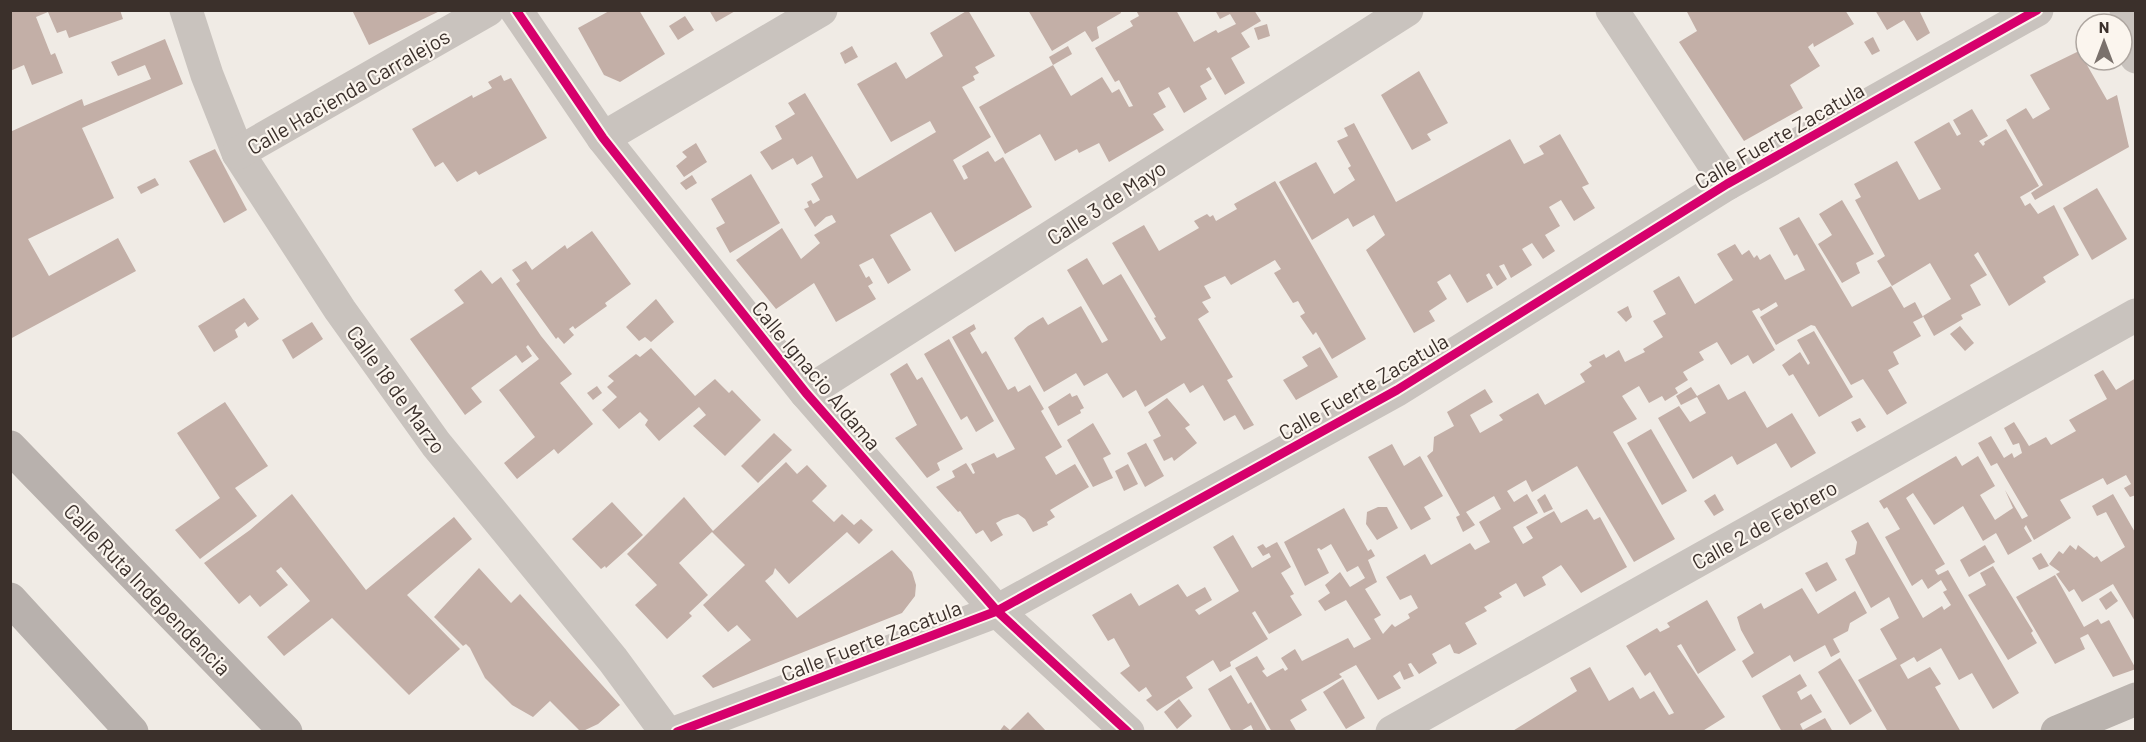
<svg xmlns="http://www.w3.org/2000/svg" width="2146" height="742" font-family="Barlow,sans-serif">
<style>
.building{fill:#c3afa7}
.lines{fill:none;stroke-linecap:round;stroke-linejoin:round}
.street{stroke:#c9c3be;stroke-width:33}
.secondary{stroke:#bab3ae;stroke-width:33}
.primary{stroke:#b8b1ad;stroke-width:33}
.cycleway-casing{stroke:#fbf5ee;stroke-width:13}
.cycleway{stroke:#d6006c;stroke-width:9}
.labels{text-anchor:middle;dominant-baseline:central;stroke-width:4.5;stroke-linejoin:round;paint-order:stroke}
.street-label{font-size:21px;fill:#3b302b;stroke:#fbf5ee}
</style>
<rect width="100%" height="100%" fill="#f0ebe5"/>
<!-- building -->
<g class="building">
<path d="M10,10h110l3,9 -54,19 -3,-8 -9,3 -9,-21 -12,5 15,38 4,-2 8,20 -31,12 -8,-20 -14,6z"/>
<path d="M352,10h90l-73,35z"/>
<path d="M611,10h28l26,44 -45,28 -16,-7 -26,-47z"/>
<path d="M709,10h28l-21,12z"/>
<path d="M968,10l27,46 -20,11 4,6 -6,3 2,4 -13,7 29,50 -38,23 11,20 4,-2 -6,-12 26,-15 7,11 8,-5 29,50 -77,45 -24,-40 -41,23 21,35 -23,14 -15,-26 -14,7 7,13 3,-2 4,7 -5,3 8,13 -40,23 -22,-39 -38,26 -40,-49 46,-32 19,31 19,-16 -6,-8 22,-13 -4,-7 -6,2 -11,10 -11,-18 5,-2 -2,-5 4,-2 2,4 7,-4 -9,-16 12,-7 -11,-21 -15,9 -4,-7 -21,12 -12,-18 22,-13 -7,-13 20,-12 -7,-11 17,-10 52,86 79,-47 -6,-11 -39,21 -34,-58 39,-22 10,17 37,-23 -13,-23z"/>
<path d="M1028,10h92l1,3 -24,14 2,11 -7,4 -7,-11 -33,20z"/>
<path d="M1136,10h40l18,32 22,-12 2,3 18,-9 -6,-10 -10,5 -5,-9h39l7,11 -20,12 9,14 -19,11 14,25 -20,12 -16,-28 -3,2 6,10 -12,7 7,13 -23,14 -15,-26 -11,6 8,14 -13,7 11,16 -55,32 -10,-19 -20,10 -2,-4 -22,12 -15,-27 -35,20 -26,-47 74,-42 18,31 31,-19 10,16 7,-4 10,18 4,-1 -14,-26 -4,2 -20,-34 38,-22 -3,-5 9,-5z"/>
<path d="M1686,10h159l9,14 -40,23 -1,-4 -5,4 12,19 -30,19 13,23 -59,33 -65,-99 18,-11z"/>
<path d="M1875,10h44l11,23 -13,8 -13,-21 -17,10z"/>
<path d="M685,16l9,14 -16,10 -9,-14z"/>
<path d="M1267,24l3,12 -12,4 -4,-12z"/>
<path d="M1873,37l7,14 -8,4 -8,-13z"/>
<path d="M165,39l18,45 -101,44 32,70 -86,41 21,37 69,-38 18,33 -126,68v-207l72,-33 2,7 67,-27 -6,-14 -27,11 -7,-14z"/>
<path d="M852,46l6,11 -13,7 -5,-11z"/>
<path d="M1068,46l4,8 -19,11 -4,-8z"/>
<path d="M2079,51l28,49 10,-5 12,52 -94,53 -4,-7 12,-8 -37,-65 20,-12 7,11 17,-10 -20,-34z"/>
<path d="M1419,71l29,52 -21,11 4,6 -19,10 -31,-55z"/>
<path d="M501,75l3,6 7,-3 36,60 -68,37 -3,-4 -19,11 -14,-20 -8,5 -23,-38 60,-34 1,3 19,-10 -4,-6z"/>
<path d="M1972,109l16,27 -9,5 4,5 2,-2 -1,-2 22,-13 33,57 -19,11 5,9 5,-3 8,11 16,-9 25,50 -36,22 3,5 -37,24 -31,-54 -4,3 13,20 -17,10 11,20 -20,10 2,4 -29,17 -11,-20 28,-17 -21,-36 -38,23 -15,-25 8,-5 -30,-56 6,-3 -7,-13 43,-23 22,39 22,-11 -27,-47 35,-20 8,14 4,-2 -8,-14z"/>
<path d="M1354,123l42,79 114,-63 14,25 20,-10 -5,-8 21,-12 29,50 -7,3 13,21 -21,13 -13,-21 -12,7 11,19 -15,9 10,16 -12,8 -11,-16 -10,6 10,16 -21,13 -7,-14 -5,2 8,13 -10,7 -8,-13 -3,2 7,13 -26,15 -17,-29 -13,8 10,17 -18,12 6,10 -21,12 -48,-83 19,-15 -11,-20 -21,12 -5,-9 -36,22 -33,-58 37,-20 18,32 21,-14 -7,-12 3,-2 -14,-25 11,-5 -4,-8z"/>
<path d="M696,143l11,19 -23,15 -8,-11 11,-9 -5,-5z"/>
<path d="M215,149l32,61 -23,13 -35,-62z"/>
<path d="M751,174l29,49 -50,30 -14,-25 9,-5 -14,-24z"/>
<path d="M692,175l5,8 -11,7 -6,-7z"/>
<path d="M155,178l4,7 -18,9 -4,-7z"/>
<path d="M1275,181l91,158 -34,20 -16,-27 -3,3 -13,-19 5,-3 -7,-12 -5,2 -19,-30 7,-4 -6,-9 -44,25 -6,-9 -21,10 7,12 -9,4 7,10 -11,7 35,58 -6,3 27,45 -10,5 -9,-15 -11,6 -21,-36 -13,8 -6,-10 -39,24 -9,-17 -13,8 -16,-25 -23,13 -8,-13 -32,19 -30,-54 14,-12 15,-9 5,8 33,-19 21,37 6,-3 -41,-70 20,-12 16,27 18,-11 40,67 5,-3 -12,-20 2,-1 -44,-74 32,-18 15,26 40,-23 -5,-7 13,-7 3,3 3,-2 3,6 21,-12 -3,-5z"/>
<path d="M2097,188l30,51 -35,21 -29,-52z"/>
<path d="M1842,200l32,54 -18,9 4,10 -18,10 -24,-39 14,-9 -13,-21z"/>
<path d="M1799,217l53,90 39,-21 13,22 11,-6 8,15 -10,5 8,14 -28,16 6,12 -11,6 19,33 -20,12 -24,-36 -12,6 -36,-59 -4,-1 -35,20 -16,-28 18,-11 -2,-4 -15,9 -2,-3 -7,3 23,39 -22,14 -5,-9 -17,10 -14,-23 -18,10 5,8 -21,12 5,8 -13,8 3,5 -13,8 -3,-5 -13,7 -10,-17 -17,10 15,23 -24,13 62,107 -41,23 -57,-96 -45,26 -6,-12 -19,11 7,11 13,-8 11,19 -25,14 10,17 10,-6 -7,-11 28,-16 7,12 26,-14 7,11 6,-3 27,50 -46,26 -20,-28 -19,12 4,8 -22,12 -8,-14 -17,10 3,4 -18,10 3,4 -22,12 12,21 -18,10 -5,-1 -4,-9 -18,10 5,9 -18,11 -8,-11 -3,1 6,12 -10,4 -4,-9 -7,5 8,12 -23,12 -22,-35 -17,9 3,3 -41,23 6,10 -17,10 7,12h-25l-37,-64 22,-12 8,13 -3,2 5,6 16,-9 2,3 3,-2 -7,-11 14,-9 7,12 46,-23 6,10 17,-9 -25,-39 -21,11 -7,-10 12,-8 -5,-8 15,-13 10,15 15,-9 -7,-12 -11,6 -16,-28 -10,6 -2,-2 -2,1 12,24 -24,13 -21,-44 60,-34 24,43 3,-2 4,7 -7,4 9,22 -12,7 16,26 -7,4 9,15 9,-10 3,3 15,-9 -2,-4 10,-6 -7,-13 -11,5 -14,-23 39,-23 6,11 39,-22 5,7 15,-8 -11,-20 22,-13 -7,-13 -28,16 9,13 -12,7 -7,-15 4,-2 -33,-59 6,-5 1,-14 20,-11 -7,-14 38,-23 8,13 -23,13 10,18 23,-13 -4,-5 39,-22 7,12 40,-23 -5,-8 12,-8 -3,-4 15,-8 2,4 13,-8 6,12 20,-10 -2,-3 20,-12 -10,-16 13,-7 -13,-23 26,-15 16,28 38,-24 -16,-26 18,-10 7,11 7,-5 5,8 3,-3 3,5 10,-6 15,26 20,-10 -8,-16 -3,2 -15,-28z"/>
<path d="M592,231l39,53 -26,19 2,3 -32,23 -2,-3 -4,3 5,6 -10,9 -6,-7 -2,2 -40,-55 4,-3 -8,-11 14,-9 6,9 33,-25 2,4z"/>
<path d="M481,270l11,14 9,-7 40,59 31,38 -12,9 33,41 -35,30 -4,-5 -37,30 -13,-16 31,-26 -36,-47 40,-31 -11,-14 -2,2 6,9 -10,7 -6,-8 -33,24 -12,9 11,14 -17,13 -55,-76 54,-36 -10,-13z"/>
<path d="M244,298l15,21 -11,8 -3,-5 -10,8 3,7 -24,15 -16,-26z"/>
<path d="M656,299l18,23 -23,20 -6,-5 -6,4 -13,-14z"/>
<path d="M1628,306l4,11 -6,5 -9,-10z"/>
<path d="M312,322l11,17 -30,20 -11,-19z"/>
<path d="M974,324l2,5 -6,4 12,21 4,-3 22,39 7,-4 3,6 12,-7 14,24 -3,2 21,36 -17,10 11,18 19,-11 14,23 -39,23 5,7 -8,5 1,3 -15,7 -8,-13 -7,-5 -15,5 -7,4 7,12 -12,7 -8,-12 -7,4 -16,-23 -2,1 -22,-25 19,-10 -3,-6 14,-8 7,11 2,-1 -4,-9 23,-11 3,5 18,-9 -63,-112z"/>
<path d="M1960,326l14,17 -9,8 -15,-17z"/>
<path d="M1814,331l39,66 -34,20 -26,-43 -4,2 -7,-11 18,-13 8,13 2,-2 -13,-23z"/>
<path d="M949,339l45,82 -18,11 -9,-16 -6,4 -37,-66z"/>
<path d="M1320,347l18,30 -42,23 -13,-20 25,-14 -6,-9z"/>
<path d="M651,348l44,48 20,-17 14,14 3,-3 29,30 -36,36 -32,-30 13,-11 -7,-8 -40,34 -14,-16 3,-5 -8,-8 -21,17 -17,-19 15,-13 -10,-10 7,-6 -6,-5 28,-22 4,3z"/>
<path d="M907,363l10,17 5,-3 41,72 -26,14 3,7 -13,8 -32,-40 22,-13 -27,-51z"/>
<path d="M2103,370l13,20 20,-12v117l-6,2 -6,-9 7,-4 -5,-9 -19,10 -4,-7 -43,22 11,18 -37,22 -8,-15 -2,3 8,13 -24,14 -12,-22 -13,8 -20,-35 -29,19 -21,-32 -7,5 39,66 -10,6 3,5 10,-5 71,123 -26,16 -21,-36 -13,7 -18,-32 -24,14 -3,-5 -14,8 8,14 22,-12 11,17 -6,3 26,45h-73l-30,-52 39,-21 -17,-30 19,-11 -10,-21 -18,11 -26,-49 10,-5 2,-12 -6,-11 17,-9 55,96 19,-12 2,4 7,-5 -8,-13 4,-2 -6,-10 -13,9 -6,-10 -10,7 -27,-49 15,-8 -13,-22 -3,2 -5,-8 77,-45 6,10 16,-10 17,30 -15,9 15,25 18,-12 -8,-18 17,29 6,-3 -31,-53 -6,3 -13,-23 13,-7 13,22 8,-5 2,5 8,-5 -3,-10 -6,2 -9,-17 10,-6 15,24 17,-9 5,8 25,-14 -7,-11 38,-21 -13,-24z"/>
<path d="M1719,384l9,16 17,-9 22,37 25,-15 24,40 -25,15 -15,-25 -39,22 -5,-9 -39,23 -35,-61 21,-12 11,16 16,-9 -9,-16 -16,8 -5,-9 15,-9 6,9z"/>
<path d="M597,386l5,7 -9,7 -6,-7z"/>
<path d="M1070,393l2,4 5,-2 7,13 -4,2 1,3 -23,13 -10,-19z"/>
<path d="M1167,398l23,27 -5,3 12,15 -23,18 -2,-4 -8,4 -11,-21 8,-4 -13,-24z"/>
<path d="M225,402l43,64 -33,22 22,28 -57,43 -25,-29 45,-32 -43,-65z"/>
<path d="M1860,418l6,9 -9,5 -6,-10z"/>
<path d="M1093,423l18,31 -8,4 10,20 -20,9 -26,-47z"/>
<path d="M1651,429l36,62 -25,14 -35,-62z"/>
<path d="M774,433l18,17 -34,33 -17,-17z"/>
<path d="M1146,443l18,33 -19,11 -18,-34z"/>
<path d="M1392,444l12,22 16,-10 23,40 -19,11 7,12 -20,11 -43,-73z"/>
<path d="M786,462l11,12 10,-9 20,21 -15,15 22,21 8,-8 12,11 7,-6 12,11 -14,14 -12,-12 -58,52 -14,-16 -2,6 -8,7 32,37 95,-68 20,22 4,13 -1,11 -13,17 -189,75 -11,-12 49,-36 -14,-15 -9,7 -25,-27 42,-40 -33,-33 -33,31 29,32 -19,18 3,3 -25,23 -32,-34 22,-20 -30,-31 57,-57 29,34z"/>
<path d="M1128,464l10,20 -14,7 -9,-20z"/>
<path d="M292,494l74,96 88,-73 18,22 -65,56 53,54 -51,46 -77,-77 -48,38 -17,-19 43,-36 -29,-34 -5,4 12,14 -28,22 -10,-12 -11,9 -35,-41 46,-33z"/>
<path d="M1545,494l8,15 -9,4 -7,-13z"/>
<path d="M1715,494l9,16 -10,6 -10,-15z"/>
<path d="M2113,494l23,40v89l-23,-39 -31,18 -8,-13 -5,3 -13,-18 4,-2 -11,-8 10,-13 4,3 7,-9 6,5 2,-5 16,13 3,-2 4,6 24,-15 -19,-35 -9,4 -5,-10z"/>
<path d="M612,502l31,33 -37,33 -1,-2 -4,3 -29,-30z"/>
<path d="M1378,507h9l11,21 -21,12 -11,-16 1,-12z"/>
<path d="M1233,535l19,33 19,-11 -2,-4 -6,3 -6,-9 6,-3 3,4 11,-6 14,25 -10,6 13,21 -4,2 12,19 -33,19 -14,-23 -3,2 16,26 -38,23 1,4 -11,6 -7,-12 -27,17 7,11 -36,23 -11,-11 6,-4 -6,-9 -7,5 -19,-19 10,-7 -16,-28 -6,3 -16,-26 39,-22 8,13 39,-22 9,13 18,-10 7,13 -17,10 4,5 40,-24 -26,-44z"/>
<path d="M1985,545l10,17 -26,15 -9,-17z"/>
<path d="M2041,553l8,13 -10,4 -7,-12z"/>
<path d="M1827,562l10,18 -21,12 -11,-19z"/>
<path d="M1993,566l40,65 -2,2 6,10 -29,17 -40,-65 18,-10 -6,-12z"/>
<path d="M479,568l32,35 9,-9 100,111 -22,19 -17,8 -31,-31 -17,16 -21,-12 -27,-27 -15,-30 -4,-4 -3,2 -29,-29z"/>
<path d="M2055,575l29,52 14,-8 3,5 8,-4 27,49 -23,8 -25,-43 -8,4 5,11 -30,15 -39,-67z"/>
<path d="M1802,588l16,26 37,-23 12,22 -17,10 -2,8 -15,8 7,13 -9,5 -6,-12 -31,17 -4,-7 -38,23 -10,-17 12,-8 -13,-23 -4,-13 24,-14 3,6z"/>
<path d="M2111,591l7,10 -12,9 -7,-11z"/>
<path d="M1707,600l29,50 -38,24 -17,-30 -4,2 48,71 -24,15h-190l66,-41 -7,-13 20,-11 19,34 24,-14 7,12 14,-8 15,24 5,-2 -24,-41 -5,4 -19,-30 31,-18 3,4 10,-5 -3,-4z"/>
<path d="M1840,658l32,53 -22,14 -32,-53z"/>
<path d="M1800,674l7,12 -10,6 4,8 10,-6 11,18 -22,12 3,6 22,-12 8,14h-51l-20,-36z"/>
<path d="M1231,675l17,29 3,-2 17,30h-14l-3,-7 -12,7h-7l-24,-43z"/>
<path d="M1343,679l22,39 -19,11 -23,-37z"/>
<path d="M1179,699l13,17 -15,13 -13,-17z"/>
<path d="M1028,712l19,20h-48l5,-7 6,5z"/>
</g>
<g class="lines">
<!-- street -->
<g class="street">
<path d="M186,10l21,65 31,78 102,157 96,134 177,216 53,72"/>
<path d="M516,10l87,128 203,255 191,218 131,121"/>
<path d="M1612,10l115,174"/>
<path d="M2126,10l10,47"/>
<path d="M603,138l218,-128"/>
<path d="M238,153l250,-143"/>
<path d="M806,393l601,-383"/>
<path d="M677,732l320,-121 400,-221 330,-206 310,-174"/>
<path d="M1392,732l744,-417"/>
</g>
<!-- secondary -->
<path class="secondary" d="M2057,732l79,-33"/>
<!-- primary -->
<g class="primary">
<path d="M10,447l276,285"/>
<path d="M10,599l122,133"/>
</g>
<!-- cycleway casing -->
<g class="cycleway-casing">
<g id="cycleway">
<path d="M516,10l87,128 203,255 191,218 131,121"/>
<path d="M677,732l320,-121 400,-221 330,-206 310,-174"/>
</g>
</g>
<!-- cycleway -->
<use href="#cycleway" class="cycleway"/>
</g>
<g class="labels">
<!-- street labels -->
<g class="street-label">
<text transform="translate(348 91) rotate(-30)">Calle Hacienda Carralejos</text>
<text transform="translate(1779 135) rotate(-30)">Calle Fuerte Zacatula</text>
<text transform="translate(1106 202) rotate(-33)">Calle 3 de Mayo</text>
<text transform="translate(817 375) rotate(50)">Calle Ignacio Aldama</text>
<text transform="translate(1363 386) rotate(-30)">Calle Fuerte Zacatula</text>
<text transform="translate(397 389) rotate(54)">Calle 18 de Marzo</text>
<text transform="translate(1764 524) rotate(-29)">Calle 2 de Febrero</text>
<text transform="translate(148 589) rotate(46)">Calle Ruta Independencia</text>
<text transform="translate(871 640) rotate(-21)">Calle Fuerte Zacatula</text>
</g>
</g>
<!-- border -->
<rect width="2146" height="742" fill="none" stroke="#3b302b" stroke-width="24"/>
<!-- north arrow -->
<g transform="translate(2104 42)"><circle r="28" fill="#fbf5ee" stroke="#aea6a0" stroke-width="1.5"/>
<path d="M0-4.5L10 22L0 15L-10 22Z" fill="#7a716c"/>
<text y="-9" font-size="16" font-weight="bold" text-anchor="middle" fill="#3b302b">N</text>
</g>
</svg>
